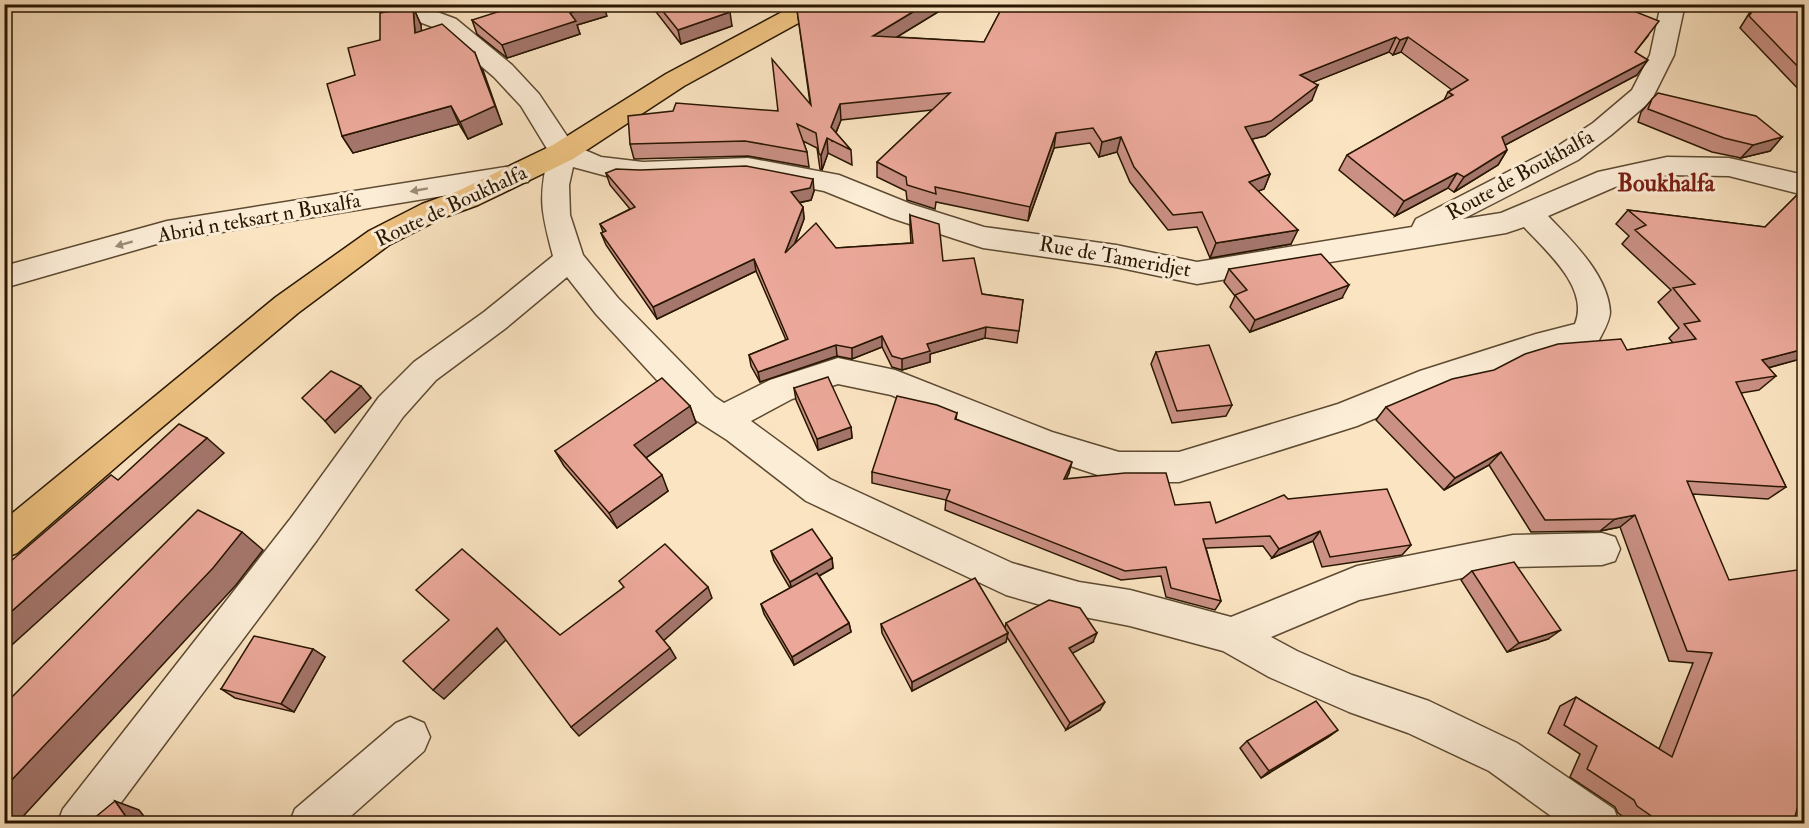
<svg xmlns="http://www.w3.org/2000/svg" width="1809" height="828" font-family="'IM FELL Double Pica',serif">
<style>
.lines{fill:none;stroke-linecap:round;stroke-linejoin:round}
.minor-casing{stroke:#5d4a31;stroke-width:3}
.major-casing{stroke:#281601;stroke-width:3}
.minor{fill:#fcedd7;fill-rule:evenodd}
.major{fill:#eec281;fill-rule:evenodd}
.wall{fill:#ca9084;stroke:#281601;stroke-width:1.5}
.shaded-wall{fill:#a4766c;stroke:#281601;stroke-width:1.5}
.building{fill:#eba89a;stroke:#281601;stroke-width:1.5}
.oneway{fill:#9d8c77}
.labels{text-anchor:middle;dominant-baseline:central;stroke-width:6;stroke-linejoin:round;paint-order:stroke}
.street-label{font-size:21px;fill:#281601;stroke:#fcedd7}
.quarter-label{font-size:24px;font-weight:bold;fill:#7a1f14;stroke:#fcedd7}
</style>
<rect width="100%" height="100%" fill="#fbe4c2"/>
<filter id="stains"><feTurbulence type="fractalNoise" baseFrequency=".00333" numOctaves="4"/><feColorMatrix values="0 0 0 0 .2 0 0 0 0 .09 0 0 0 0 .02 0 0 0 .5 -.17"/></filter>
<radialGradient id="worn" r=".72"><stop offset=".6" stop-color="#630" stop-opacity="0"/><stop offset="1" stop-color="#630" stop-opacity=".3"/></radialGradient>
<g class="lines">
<!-- minor casing -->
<g class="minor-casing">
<g id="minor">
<path d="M381,4h35l40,15 56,46 27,29 34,51 28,12 42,5 105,-4 91,17 72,29 73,23 132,18 81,17 215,-35 4,-8 142,-73 35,-23 39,-33 18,-35 11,-51h24l-11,51 -23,46 -40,34 -33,25 -115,59 38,-6 97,-41 69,-15 62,1 75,17v20l-75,-19 -62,-1 -52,12 -67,29c24,25 60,59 62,96 0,9 -8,22 -12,30l-62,16 -94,32 -85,36 -178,56h-60l-85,-28 -143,-59 -53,-11 -46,15 -41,22 79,58 182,84 67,19 51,8 101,27 126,-51 156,-31 89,-2 13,4 5,12 -5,12 -13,4 -89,2 -154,33 -88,37 26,14 55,24 77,26 88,42 97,66 6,15h-58l-73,-53 -81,-38 -59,-21 -80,-35 -46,-26 -93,-25 -51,-10 -73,-21 -200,-94 -79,-61 -36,-23 -95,-103 -29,-37 -61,51 -70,52 -33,37 -86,123 -212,284h-48l6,-15 228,-291 88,-121 35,-35 70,-50 69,-56c-12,-45 -15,-58 -4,-104l-28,-46 -27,-29 -56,-48 -53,-20zM573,167l41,11 29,2 105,-4 76,15 67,27 92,30 133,19 81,17 309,-51 18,-6c22,24 66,61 51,97l-39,10 -116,37 -82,33 -159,48h-60l-67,-20 -157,-62 -57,-12 -68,22 -46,23 -9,-6 -97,-99 -35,-43 -13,-40 -1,-30z"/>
<path d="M518,165l10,3 4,7 -4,7 -361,59 -163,47v-22l163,-45z"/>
<path d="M410,717l14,6 6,14 -6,14 -82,73h-53l6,-15 101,-86z"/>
<path d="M1804,794v30h-23l8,-24z"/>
</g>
</g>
<!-- major casing -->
<g class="major-casing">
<path id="major" d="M797,4h31l-4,5 -140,77 -111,73 -95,46 -36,13 -53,27 -91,68 -144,121 -137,119 -13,5v-38l272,-223 93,-66 53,-27 36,-13 95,-46 113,-71z"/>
</g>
<!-- minor -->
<use href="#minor" class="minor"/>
<!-- major -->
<use href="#major" class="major"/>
</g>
<!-- wall -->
<g class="wall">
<path d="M652,4h71l9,22 -51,18 -28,-36z"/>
<path d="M818,4h133l-54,33 87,5 20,-38 644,32 -13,16 2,23 -132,70 2,5 -9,15 -44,27 -6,-4 -53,28 -56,-46 8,-15 97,-55 4,-8 4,-2 -51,-38 -8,3 -4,-3 -76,30 -1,18 -47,36 -13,3 18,35 -6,15 -6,2 33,53 -81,14 -13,-31 -29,3 -38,-48 -13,-30 -18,5 -9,-14 -36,5 -26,73 -92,-19 -1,7 -28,-9 -1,-9 -29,-14v-15l55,-52 -91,10 -5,13 15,17 1,15 -24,-12 -6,17 -2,-1 -3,-21 -14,-7 4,11 2,15 -61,-11 -114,3 -4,-15 180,-41 -13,-93 22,-2z"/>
<path d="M1755,4h49v90l-2,-1 -62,-65z"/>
<path d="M413,7l8,18v6l62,39 19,54 -34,15 -9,-15 -106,29 -11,-17 13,-61 25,-35z"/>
<path d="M607,16l-30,9 3,9 -73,24 -30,-24 -5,-14z"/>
<path d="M1652,99l130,38 -12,14 -29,7 -29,-6 -74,-30 3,-10z"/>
<path d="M606,173l208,18 -3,9 -12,3 4,4 1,12 -9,25 41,4 75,-5 -1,-17v-11l33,46 39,33 41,6 -6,43 -32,-5 -55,16v8l-28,8 -10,-3 -10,-20 -30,12 -15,-3 -77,26 -9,-16 -2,-11 37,-15 -30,-69 -99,48 -51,-74 -5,-12 2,-1 -3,-8 30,-15 -20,-24z"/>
<path d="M1804,188v170l-36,10 8,8 -17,14 -18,3 45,94 -18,12 -75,-5 100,330h-159l-16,-11 -3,-6 -45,-30 10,-23 -32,-21 12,-27 16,-9 83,52 34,-86 -24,-2 -49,-134 -20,4 -69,1 -42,-67 -45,25 -68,-70 10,-13 241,-57 46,-7 -4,-5 10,-10 -21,-26 13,-12 -49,-46 7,-8 -13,-12 12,-14 137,17z"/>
<path d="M1229,269l113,29 -92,34 -20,-25 5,-11 -11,-14z"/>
<path d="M1156,352l76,53 -6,11 -54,7 -21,-59z"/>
<path d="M794,388l57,39 1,11 -34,12 -22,-50z"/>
<path d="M690,406l6,17 -50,35 22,33 -51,37 -53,-62 -9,-15z"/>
<path d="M957,413l-1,6 113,54 -3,6 109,26 41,18 72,-24 123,46 -9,10 -80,12 -9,-26 -41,17 -9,-12 -57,2 15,53 -6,9 -49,-13 -5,-21 -40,4 -176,-70 1,-10 -74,-17v-11z"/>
<path d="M771,551l61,7 1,10 -14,8 30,47 2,9 -57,33 -30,-51 -3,-10 29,-16 -16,-27z"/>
<path d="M1472,571l76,68 -41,13 -46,-72z"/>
<path d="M1006,623l87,19 -21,11 28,57 -34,20 -59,-93 -1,5 -94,49 -30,-58 -1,-9 124,4z"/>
<path d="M313,649l12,8 -31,55 -59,-14 -14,-9z"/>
<path d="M1338,730l-10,7 -67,41 -21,-30 7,-7z"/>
</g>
<!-- shaded-wall -->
<g class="shaded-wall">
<path d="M596,4h7l4,12 -30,9 3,9 -73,24 -5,-13 68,-32z"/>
<path d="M926,4h25l-77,47 -1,-15z"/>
<path d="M413,7l8,18 2,25 -8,-17z"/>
<path d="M730,12l2,14 -51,18 -3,-14z"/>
<path d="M1396,37l-7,15 -95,38 6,-15z"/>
<path d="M1408,37l-7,15 -8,3 7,-15z"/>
<path d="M475,53l27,71 -34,15 -8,-17z"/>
<path d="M1648,60l-11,15 -145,77 10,-15z"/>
<path d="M1318,85l-6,15 -47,36 -25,6 5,-15z"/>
<path d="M840,104l1,16 -9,22 -1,-15z"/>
<path d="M451,106l8,18 -106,29 -11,-17z"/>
<path d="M1056,133l-2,15 -26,73 2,-14z"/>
<path d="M1121,137l-4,15 -18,5 3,-15z"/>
<path d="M1782,137l-12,14 -29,7 12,-13z"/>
<path d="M827,138l1,15 -6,17 -1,-15z"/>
<path d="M1507,150l-9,15 -44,27 10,-15z"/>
<path d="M1457,173l-9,15 -53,28 9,-15z"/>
<path d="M1270,174l-6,15 -21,8 6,-15z"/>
<path d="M813,179l1,12 -3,9 -19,4 -1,-12z"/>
<path d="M803,207l1,12 -17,45 -2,-11z"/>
<path d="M1298,230l-7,14 -81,14 6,-15z"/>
<path d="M754,259l2,12 -99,48 -4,-12z"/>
<path d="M1349,285l-7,13 -92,34 5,-12z"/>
<path d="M986,327l-1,11 -55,16v8l-28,8v-11l25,-15z"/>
<path d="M882,336v11l-30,12v-11z"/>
<path d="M836,345l1,11 -77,26 -2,-10z"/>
<path d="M1804,349v9l-59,16 17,-14z"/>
<path d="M361,386l10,12 -36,35 -10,-12z"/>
<path d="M690,406l6,17 -55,38 -7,-16z"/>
<path d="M851,427l1,11 -34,12 -1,-11z"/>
<path d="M207,438l17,15 -220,199v-34z"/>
<path d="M1501,452l-12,13 -45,25 11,-12z"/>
<path d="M1072,462l-3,11 -8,17 3,-11z"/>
<path d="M662,475l6,16 -51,37 -8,-15z"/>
<path d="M1635,515l-15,12 -20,4 15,-12z"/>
<path d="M1320,531l-7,10 -41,17 7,-9z"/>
<path d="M242,532l21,18 -27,35 -220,239h-12v-36z"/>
<path d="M832,558l1,10 -41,23 -2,-9z"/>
<path d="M708,587l4,11 -50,44 -6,-11z"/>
<path d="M849,623l2,9 -57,33 -2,-8z"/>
<path d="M497,628l10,11 -63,60 -11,-9z"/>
<path d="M1561,630l-13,9 -41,13 12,-9z"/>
<path d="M1008,633l-2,9 -94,49v-9z"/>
<path d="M1097,633l-4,9 -27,15 3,-9z"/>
<path d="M670,648l6,10 -97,78 -8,-9z"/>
<path d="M313,649l12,8 -31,55 -13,-8z"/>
<path d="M1105,702l-5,8 -34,20 4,-7z"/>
<path d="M1338,730l-10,7 -67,41 8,-7z"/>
<path d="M115,801l24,9 11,14h-19z"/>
</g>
<!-- building -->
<g class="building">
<path d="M523,4h73l-26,9 6,8 -74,24 -30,-25z"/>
<path d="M657,4h66l7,8 -52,18z"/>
<path d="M822,4h104l-53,32 111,6 20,-38h612l43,17 -24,31 13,8 -146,77 5,13 -43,27 -7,-4 -53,28 -57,-46 106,-60 -5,-3 20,-12 -60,-43 -8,3 -4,-3 -96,38 18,10 -47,36 -26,6 25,47 -21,8 49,48 -82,13 -14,-31 -29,3 -39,-48 -13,-30 -19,5 -9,-14 -37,5 -26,74 -95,-20 1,7 -29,-9 -1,-8 -29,-15 73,-69 -110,11 -9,23 20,23 -24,-12 -6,17 -2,-1 -3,-21 -19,-9 10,28 -62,-11 -115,3 -2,-28 45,-5 3,-8 102,8 -6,-52 39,46 -14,-95 27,-3z"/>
<path d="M1757,4h47v69l-55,-57z"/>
<path d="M413,7l2,26 27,-9 33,29 20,53 -35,16 -9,-16 -109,30 -15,-52 28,-9 -7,-27 32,-8v-27z"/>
<path d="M1658,93l98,23 26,21 -29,8 -29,-7 -76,-29 4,-10z"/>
<path d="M746,166l67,13 -3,9 -19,4 12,15 -18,46 31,-30 20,25 77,-5 -3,-28 29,9 4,37 31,-3 8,36 41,6 -4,31 -33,-4 -59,17 3,7 -28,8 -10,-3 -10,-20 -30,12 -16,-3 -78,27 -9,-17 39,-16 -34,-80 -101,48 -52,-74 5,-2 -6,-7 35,-17 -29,-34 10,-4 24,1z"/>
<path d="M1804,188v161l-42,11 14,16 -40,6 50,105 -99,-6 42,99 75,-11v215l-11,40h-130l-26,-18 -3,-6 -47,-31 10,-23 -33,-21 12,-28 96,60 40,-104 -25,-2 -52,-136 -20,4 -70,1 -44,-68 -46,26 -69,-71 66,-28 42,-9 31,-16 33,-10 63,-5 6,11 69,-11 -12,-15 16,-3 -27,-33 22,-4 -60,-54 11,-5 -18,-15 137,17z"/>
<path d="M1321,254l28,31 -94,35 -20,-25 12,-5 -18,-21z"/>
<path d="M1209,345l23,60 -55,6 -21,-59z"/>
<path d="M331,371l30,15 -36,35 -23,-23z"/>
<path d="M828,377l23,50 -34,12 -23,-51z"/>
<path d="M662,378l28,28 -56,39 28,30 -53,38 -54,-62z"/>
<path d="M897,396l40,9 20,8 -2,6 117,43 -8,17 61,-6h41l9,32 35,-3 6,21 68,-28 4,4 99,-10 24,56 -81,12 -10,-26 -41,18 -9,-13 -67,3 18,62 -50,-13 -5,-21 -41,4 -179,-71 4,-10 -78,-18z"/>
<path d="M179,424l28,14 -203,180v-51l107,-92 7,5z"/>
<path d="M198,510l44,22 -29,36 -209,220v-83z"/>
<path d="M812,529l20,29 -42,24 -19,-31z"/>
<path d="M665,544l43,43 -52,44 14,17 -99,79 -74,-99 -64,62 -30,-29 46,-41 -33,-30 46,-41 98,86 64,-48 -5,-6z"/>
<path d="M1514,562l47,68 -42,13 -47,-72z"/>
<path d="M817,573l32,50 -57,34 -31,-53z"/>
<path d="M975,578l33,55 -96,49 -31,-58z"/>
<path d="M1049,600l31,8 17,25 -28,15 36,54 -35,21 -64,-100z"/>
<path d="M254,636l59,13 -32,55 -60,-15z"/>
<path d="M1316,701l22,29 -69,41 -22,-30z"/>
<path d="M115,801l16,23h-44z"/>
</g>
<!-- one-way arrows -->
<defs><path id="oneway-solid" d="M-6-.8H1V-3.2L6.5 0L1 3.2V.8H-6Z" transform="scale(1.5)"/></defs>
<g class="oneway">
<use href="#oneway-solid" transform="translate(419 190) rotate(170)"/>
<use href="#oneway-solid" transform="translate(124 244) rotate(164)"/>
</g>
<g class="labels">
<!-- street labels -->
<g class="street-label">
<text transform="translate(1520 175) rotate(-29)">Route de Boukhalfa</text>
<text transform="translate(451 206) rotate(-25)">Route de Boukhalfa</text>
<text transform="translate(259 218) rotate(-10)">Abrid n teksart n Buxalfa</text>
<text transform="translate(1115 257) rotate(10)">Rue de Tameridjet</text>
</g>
<!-- quarter labels -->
<g class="quarter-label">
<text x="1666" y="183">Boukhalfa</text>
</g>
</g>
<!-- margin -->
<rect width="1809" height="828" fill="none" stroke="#fbe4c2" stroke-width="24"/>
<rect x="6" y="6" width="1797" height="816" fill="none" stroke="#281601" stroke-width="3"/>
<rect x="12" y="12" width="1785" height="804" fill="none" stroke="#281601" stroke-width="1.5"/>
<rect width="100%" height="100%" filter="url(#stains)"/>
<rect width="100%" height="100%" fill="url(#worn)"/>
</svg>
